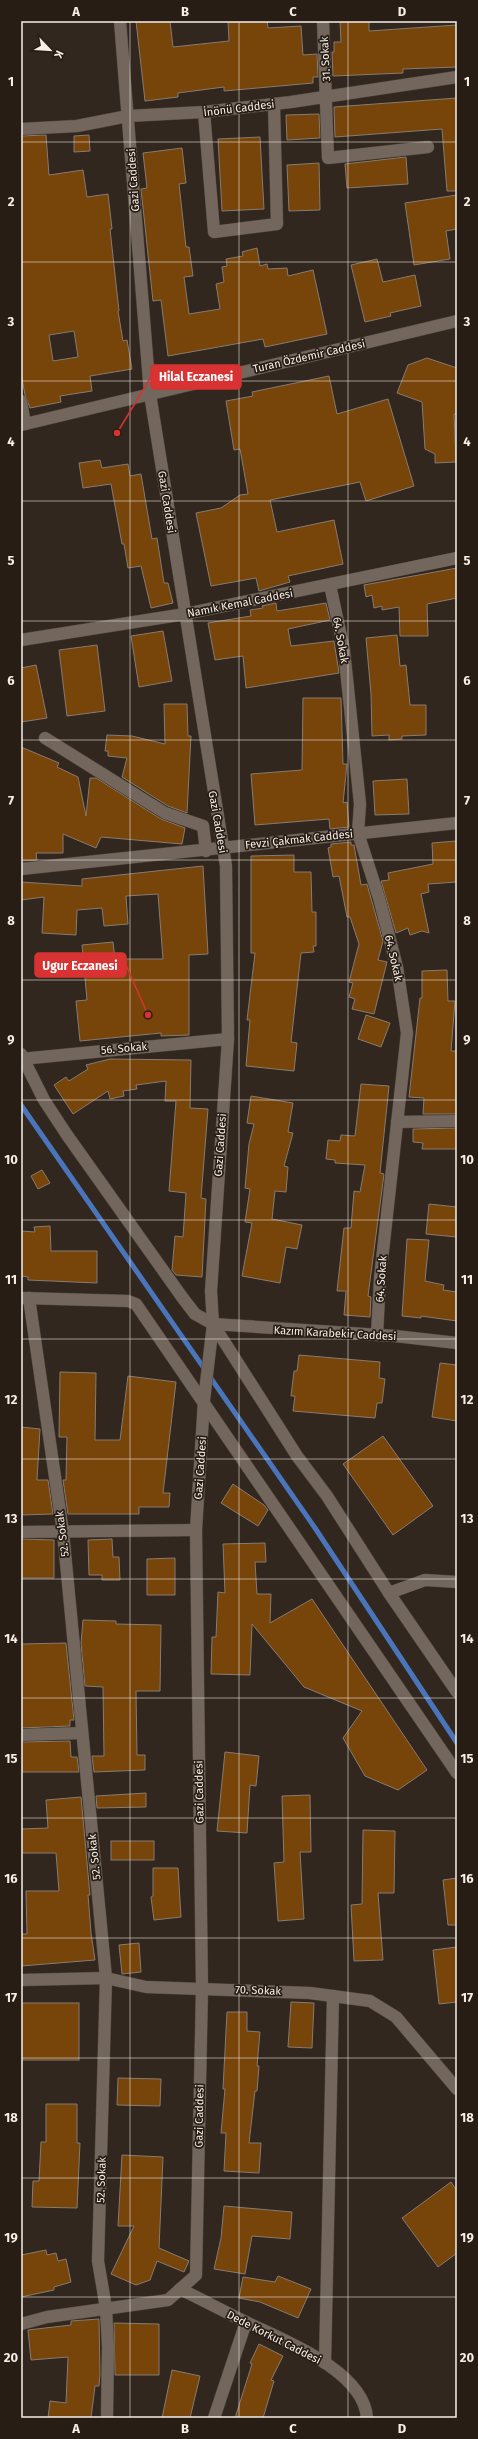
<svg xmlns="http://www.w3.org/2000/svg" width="478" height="2439" viewBox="0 0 478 2439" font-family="'Fira Sans',sans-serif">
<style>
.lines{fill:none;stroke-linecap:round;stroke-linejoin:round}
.stream{stroke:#4a75bb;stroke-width:5}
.building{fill:#77450a;stroke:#877b70;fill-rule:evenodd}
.street-casing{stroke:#4d453d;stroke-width:13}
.secondary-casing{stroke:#4d453d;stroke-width:13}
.street{stroke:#73675d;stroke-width:12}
.secondary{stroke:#73675d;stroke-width:12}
.grid{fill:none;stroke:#f6efe9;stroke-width:1;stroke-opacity:0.55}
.labels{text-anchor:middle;stroke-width:3.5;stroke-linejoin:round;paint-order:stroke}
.street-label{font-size:11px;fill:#f6efe9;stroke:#271d14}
.leader{fill:none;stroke:#d83232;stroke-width:1.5}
.callout-dot{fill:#d83232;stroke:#271d14;stroke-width:1.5}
.callout{fill:#d83232;stroke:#d83232;stroke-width:1.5}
.callout-label{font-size:12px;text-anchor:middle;font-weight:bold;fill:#fff}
.neatline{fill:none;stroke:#f6efe9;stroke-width:1.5}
.grid-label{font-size:13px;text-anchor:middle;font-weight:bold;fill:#f6efe9}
</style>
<rect width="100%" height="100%" fill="#31271e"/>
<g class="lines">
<!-- stream -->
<path class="stream" d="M21,1105L315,1528L457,1743"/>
</g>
<!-- building -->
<g class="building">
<path d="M136,21H170L173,47L229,41L228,21H267L268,28L301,26L303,55L317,54L318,77H313V83L224,91V87L178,93V97L145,101Z"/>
<path d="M340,21H369V31L457,25V67L403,69V73L333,76L332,52H334V42H341Z"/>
<path d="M457,98V191H447L442,129L335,137L334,107Z"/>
<path d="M319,114L320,138L287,140L286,115Z"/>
<path d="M46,135L49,175L83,170L87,197L108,194L112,229H110L119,311H118L123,341L127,340L132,369L90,376L92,391L60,396L61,402L30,408L25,395L21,373V136ZM74,331L78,357L53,361L49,335Z"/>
<path d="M89,135L90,151L74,152V136Z"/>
<path d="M260,137L264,209L222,211L218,139Z"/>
<path d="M182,148L186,183L179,184L186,247H189L193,276L184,277L189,314L220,309L216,284L224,282L222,267L227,266L226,259L243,256L242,252L257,248L260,266L267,264L268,269L287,268L288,276L313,270L327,334L265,347L263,339L168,356L161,300L153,301L141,189L147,188L143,153Z"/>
<path d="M406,157L408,184L347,188L345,164Z"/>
<path d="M319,163L320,210L289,211L287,165Z"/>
<path d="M457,195V229L446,231L450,259L414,265L405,203Z"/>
<path d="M377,259L383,282L415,275L421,306L390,313L391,316L365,322L351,265Z"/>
<path d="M427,358L457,368V415L454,414L456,462L435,463V454L425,449L422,402L397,393L408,365Z"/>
<path d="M329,376L337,414L388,399L414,486L366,501L360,482L270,500L277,532L334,520L343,564L288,576L290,582L259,591L256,578L211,586L196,513L221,508L240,495L248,494L240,449L234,450L226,401L253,396L252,392Z"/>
<path d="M100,460L102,468L128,464L130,476L141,474L152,539L157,538L164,583H168L173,603L151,608L141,566L128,568L124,544H122L111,484L83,488L79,463Z"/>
<path d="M457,568V598L427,604L428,636H400L399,607L382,610V606L374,608L372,595L366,597L364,585Z"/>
<path d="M276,603L277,611L326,603L330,620L288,629L291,646L334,641L339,673L246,688L243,656L215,660L208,623L251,616L250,610L263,608L262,606Z"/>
<path d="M163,631L172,681L139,687L131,636Z"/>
<path d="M397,635L400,666L406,665L410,705H426V735L402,736V739L389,740V735L372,736L371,694L366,638Z"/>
<path d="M97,645L105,711L67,716L59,650Z"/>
<path d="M36,665L47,718L21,722V668Z"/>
<path d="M303,698H341L343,764H347L343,803L347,802L349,827L330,829L329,819L255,825L251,774L302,770Z"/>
<path d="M164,704H187L188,736H191L187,813L168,806L122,777L127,758L108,756V751H105L107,735L132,736L165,744Z"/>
<path d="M21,747L59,763L57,767L78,777L86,816L90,778H96L161,819L185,828L182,844L101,837L96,848L63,834V853H36L37,860L21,861Z"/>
<path d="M407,779L409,814L375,815L373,781Z"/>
<path d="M456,841L457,882L428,884L429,892L421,894L429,933L422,931L410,935L408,928L396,933L381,881L389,880L388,873L433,864L432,843Z"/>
<path d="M351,842V845H354L361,885L367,884L383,941L378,960L387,962L374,1014L352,1009L355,999L349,997L353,983L349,982L359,944L350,917H347L339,876L333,877L328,848L331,847V844Z"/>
<path d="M294,855V872H311L312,912H316V946H313L314,952L301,953L291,1042L297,1043L294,1071L246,1066L250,1020H247L255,953H251V856Z"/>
<path d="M203,866L208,954L189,955V1035L161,1036V1033L80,1041L76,1001L87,1000L82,945L113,942L115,959H163L158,894L126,896L128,924L104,926L102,908L77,910L76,935L42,933L44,897L21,900V882L82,886V879Z"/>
<path d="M447,970L448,1001H455L451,1051H457V1114H423L424,1098L409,1097L420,998H422V971Z"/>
<path d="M366,1015L390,1023L381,1047L358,1039Z"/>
<path d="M110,1059L191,1060L190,1108L208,1109L201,1198L206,1199L202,1277L176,1275L172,1270L175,1236L183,1237L186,1193L169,1191L176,1101H165L166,1081L136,1085L137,1089L123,1091L124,1096L110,1099L108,1091L73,1114L54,1085L66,1077L69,1081L88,1069L86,1065Z"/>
<path d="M361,1084L389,1086L380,1173L384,1174L368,1296L371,1297L370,1317L344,1315L346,1291H337L344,1228H351L354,1191L360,1192L365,1165L335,1163V1160L326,1159L328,1140L340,1141L341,1135L355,1136Z"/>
<path d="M251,1096L293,1103L288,1132L293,1133L284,1166L288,1167L286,1192L275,1191L272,1219L302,1225L297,1249L286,1247L280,1283L242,1276L252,1223L245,1222L250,1189L245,1188L249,1144L254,1124L247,1123Z"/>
<path d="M457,1128V1149H422L423,1143L413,1142V1129Z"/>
<path d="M42,1170L50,1183L38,1189L31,1176Z"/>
<path d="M429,1204L457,1207V1237L426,1234Z"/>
<path d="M50,1226L51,1251H97V1283L28,1280V1277L21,1276V1231L35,1232L34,1227Z"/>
<path d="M407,1239L429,1240L425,1281L444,1285L443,1290L457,1292V1321L421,1316V1318L402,1316Z"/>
<path d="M299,1355L380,1362L379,1378L385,1379L382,1403H377L375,1418L293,1411L295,1396H291L294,1371H297Z"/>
<path d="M440,1363L457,1365V1421L432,1417Z"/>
<path d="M60,1372L96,1373L95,1440H120L128,1376L176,1382L163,1493H170L169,1507H139V1514H68L63,1480H66L67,1437H59Z"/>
<path d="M21,1427L40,1429L37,1480H48L53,1514L21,1515Z"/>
<path d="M383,1436L433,1506L393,1535L343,1464Z"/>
<path d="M233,1484L264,1505L268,1510L258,1526L221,1503Z"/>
<path d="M21,1539L54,1540V1578H21Z"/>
<path d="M112,1539L113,1557H119L120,1580H102V1575H89L88,1540Z"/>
<path d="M265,1543L266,1562H255L257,1594H271L270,1623L312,1599L427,1770L398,1790L365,1776L343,1738L362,1711L304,1687L252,1624L250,1675L211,1674L212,1637H216L218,1592L225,1593L223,1544Z"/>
<path d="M175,1558V1595H147V1559Z"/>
<path d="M83,1620L116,1621V1624L161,1625L160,1691H136L137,1755H145V1770L94,1772L92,1756H104L103,1687L85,1686L81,1643Z"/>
<path d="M66,1643L74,1720H70V1726L21,1728V1644Z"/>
<path d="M70,1741L71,1757H77L79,1772H21V1742Z"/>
<path d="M225,1752L259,1756L256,1786L250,1785L247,1833L217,1831Z"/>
<path d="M146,1793V1807L97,1808L96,1796Z"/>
<path d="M310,1795L311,1852H300L304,1919L278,1921L274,1863L284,1862L282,1796Z"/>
<path d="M81,1797L90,1895H88L91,1933L95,1960L21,1966V1934H27L26,1891H59L56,1853H21V1829L48,1828L46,1800Z"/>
<path d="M363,1830L395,1831L394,1893H378L383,1960L354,1961L351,1905L362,1904Z"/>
<rect x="111" y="1841" width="43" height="19"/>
<path d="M153,1868H178L181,1917L154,1920L151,1897L153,1896Z"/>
<path d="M457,1878V1925H448L443,1880Z"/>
<path d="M139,1943L141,1972L122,1974L119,1945Z"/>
<path d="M457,1947V2002L439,2004L433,1950Z"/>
<path d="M291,2002L314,2003L312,2048L288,2047Z"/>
<rect x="21" y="2003" width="58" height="57"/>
<path d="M227,2012H247V2031L260,2032L257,2066H259L257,2091H255L249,2143H261L259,2173L224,2171L226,2133H221L225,2089H223Z"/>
<path d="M118,2078L161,2079L160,2106L117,2105Z"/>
<path d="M46,2104H77V2143H80L77,2208L32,2207L33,2181H39L41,2142H46Z"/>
<path d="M122,2155L163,2157L159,2248L189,2261L184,2272L157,2261L150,2280L136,2285L111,2274L134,2226H118Z"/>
<path d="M451,2182L457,2191V2253L438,2267L402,2218Z"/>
<path d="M224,2206L292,2212L290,2239L252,2236L245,2274L214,2269L221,2238Z"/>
<path d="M46,2250L47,2255L56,2253L58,2261L66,2259L71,2282L54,2287V2290L21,2297V2255Z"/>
<path d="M278,2276L311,2289L298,2318L260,2302L239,2298L243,2277L275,2282Z"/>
<path d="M99,2319L100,2374L99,2386H95L91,2418H48L50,2401L66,2403L68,2357L31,2360L28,2330L71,2325V2321Z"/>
<path d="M114,2323L159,2324V2375H115Z"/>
<path d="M259,2344L283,2356L271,2380L274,2381L263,2418H235L252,2364L250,2363Z"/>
<path d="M172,2370L200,2376L190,2418H162Z"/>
</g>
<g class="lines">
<!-- street casing -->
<g class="street-casing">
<g id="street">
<path d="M323,21L328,158L428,147"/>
<path d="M204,112L214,232L277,224L274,104"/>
<path d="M21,129L77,126L128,116L204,112L291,102L457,77"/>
<path d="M21,401L25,424"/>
<path d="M330,585L344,650L360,804L358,833L379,898L397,967L407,1033L380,1278L377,1335"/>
<path d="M45,738L165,813L203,826L206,851"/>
<path d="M21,1054L44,1100L67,1135L182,1297L195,1314L213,1324L297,1456L327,1496L389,1593L457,1692"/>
<path d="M21,1059L228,1039"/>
<path d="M397,1122L457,1121"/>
<path d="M22,1298L128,1301L136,1304L457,1773"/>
<path d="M29,1298L63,1532L106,1978L98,2261L106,2308L108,2347L107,2418"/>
<path d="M213,1324L395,1336L457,1343"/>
<path d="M21,1532L196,1530"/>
<path d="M389,1593L425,1580L457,1582"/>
<path d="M21,1735L82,1733"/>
<path d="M21,1980L106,1978L146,1987L310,1993L370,2001L396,2017L457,2089"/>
<path d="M180,2289C203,2300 225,2312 248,2323C285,2341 364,2371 367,2418"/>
<path d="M325,2363L333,1996"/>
<path d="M214,2418L246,2322"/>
</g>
</g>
<!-- secondary casing -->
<g class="secondary-casing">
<g id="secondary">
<path d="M21,425L457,321"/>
<path d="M21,640L185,614L457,558"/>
<path d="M21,869L457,823"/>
<path d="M21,2324L47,2317L168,2300L196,2275L202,1988L196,1530L204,1400L213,1324L211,1291L228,1039L226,866L150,394L120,21"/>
</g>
</g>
<!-- street -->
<use href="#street" class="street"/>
<!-- secondary -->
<use href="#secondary" class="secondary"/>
</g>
<!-- grid -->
<path class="grid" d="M130,21V2418M239,21V2418M348,21V2418M21,142H457M21,262H457M21,381H457M21,501H457M21,621H457M21,740H457M21,860H457M21,980H457M21,1100H457M21,1220H457M21,1339H457M21,1459H457M21,1579H457M21,1698H457M21,1818H457M21,1938H457M21,2058H457M21,2178H457M21,2297H457"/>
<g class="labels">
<!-- street labels -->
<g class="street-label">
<text transform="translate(325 59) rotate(-93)" y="4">31. Sokak</text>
<text transform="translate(239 108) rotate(-7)" y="4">İnönü Caddesi</text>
<text transform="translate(133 180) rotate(-94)" y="4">Gazi Caddesi</text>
<text transform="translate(309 356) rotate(-13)" y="4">Turan Özdemir Caddesi</text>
<text transform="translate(167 502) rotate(81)" y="4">Gazi Caddesi</text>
<text transform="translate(240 603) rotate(-11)" y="4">Namık Kemal Caddesi</text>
<text transform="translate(341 640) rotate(80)" y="4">64. Sokak</text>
<text transform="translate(218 822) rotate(80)" y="4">Gazi Caddesi</text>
<text transform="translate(299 839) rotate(-6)" y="4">Fevzi Çakmak Caddesi</text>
<text transform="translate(394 958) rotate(77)" y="4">64. Sokak</text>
<text transform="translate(124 1048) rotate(-5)" y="4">56. Sokak</text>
<text transform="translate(220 1145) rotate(-86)" y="4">Gazi Caddesi</text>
<text transform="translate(381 1279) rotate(-86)" y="4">64. Sokak</text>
<text transform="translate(335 1333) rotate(3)" y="4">Kazım Karabekir Caddesi</text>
<text transform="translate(200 1468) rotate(-86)" y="4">Gazi Caddesi</text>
<text transform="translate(62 1534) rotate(-97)" y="4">52. Sokak</text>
<text transform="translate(199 1792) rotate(-91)" y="4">Gazi Caddesi</text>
<text transform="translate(94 1857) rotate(-96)" y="4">52. Sokak</text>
<text transform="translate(258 1990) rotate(2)" y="4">70. Sokak</text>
<text transform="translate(199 2116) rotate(-89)" y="4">Gazi Caddesi</text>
<text transform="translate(101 2180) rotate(-88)" y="4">52. Sokak</text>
<text transform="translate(274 2337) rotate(27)" y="4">Dede Korkut Caddesi</text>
</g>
</g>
<!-- callouts -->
<path class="leader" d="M117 433L151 377M148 1015L126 965"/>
<g class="callout-dot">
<circle cx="117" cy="433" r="4"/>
<circle cx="148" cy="1015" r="4"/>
</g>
<g class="callout">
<rect x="151" y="365" width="90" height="24" rx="4"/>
<rect x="35" y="953" width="91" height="24" rx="4"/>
</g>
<g class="callout-label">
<text x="196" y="381">Hilal Eczanesi</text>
<text x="80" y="970">Ugur Eczanesi</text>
</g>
<!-- border -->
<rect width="478" height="2439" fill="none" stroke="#271d14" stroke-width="44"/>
<!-- north arrow -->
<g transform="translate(50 50) rotate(115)" stroke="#271d14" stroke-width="3" paint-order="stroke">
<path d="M0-3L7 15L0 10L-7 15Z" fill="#f6efe9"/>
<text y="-6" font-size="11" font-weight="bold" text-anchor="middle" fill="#f6efe9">K</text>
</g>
<rect x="22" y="22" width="434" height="2395" class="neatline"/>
<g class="grid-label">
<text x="76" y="16">A</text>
<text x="185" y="16">B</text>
<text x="293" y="16">C</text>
<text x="402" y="16">D</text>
<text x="11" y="86">1</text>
<text x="467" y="86">1</text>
<text x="11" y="206">2</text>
<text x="467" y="206">2</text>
<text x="11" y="326">3</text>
<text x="467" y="326">3</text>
<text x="11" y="446">4</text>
<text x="467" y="446">4</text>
<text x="11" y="565">5</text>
<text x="467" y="565">5</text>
<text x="11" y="685">6</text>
<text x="467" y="685">6</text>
<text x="11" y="805">7</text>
<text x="467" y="805">7</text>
<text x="11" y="925">8</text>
<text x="467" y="925">8</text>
<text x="11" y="1044">9</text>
<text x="467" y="1044">9</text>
<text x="11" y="1164">10</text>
<text x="467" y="1164">10</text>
<text x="11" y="1284">11</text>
<text x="467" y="1284">11</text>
<text x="11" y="1404">12</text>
<text x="467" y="1404">12</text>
<text x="11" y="1523">13</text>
<text x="467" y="1523">13</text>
<text x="11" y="1643">14</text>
<text x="467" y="1643">14</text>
<text x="11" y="1763">15</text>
<text x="467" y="1763">15</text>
<text x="11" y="1883">16</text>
<text x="467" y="1883">16</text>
<text x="11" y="2002">17</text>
<text x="467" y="2002">17</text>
<text x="11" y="2122">18</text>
<text x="467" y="2122">18</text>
<text x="11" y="2242">19</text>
<text x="467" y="2242">19</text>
<text x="11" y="2362">20</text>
<text x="467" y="2362">20</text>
<text x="76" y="2433">A</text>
<text x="185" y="2433">B</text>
<text x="293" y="2433">C</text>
<text x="402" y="2433">D</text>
</g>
</svg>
